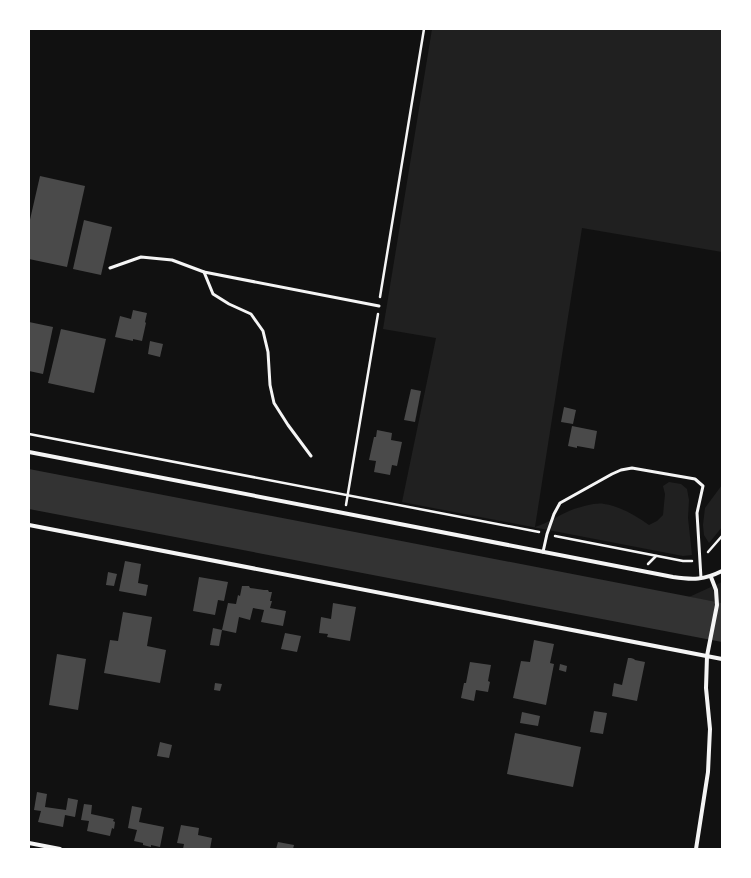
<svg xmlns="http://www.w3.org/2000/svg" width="751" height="878" viewBox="0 0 751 878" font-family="'Titillium Web',sans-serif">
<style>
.green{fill:#202020}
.water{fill:#333}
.building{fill:#4a4a4a}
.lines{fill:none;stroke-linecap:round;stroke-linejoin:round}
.path{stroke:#f5f5f5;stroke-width:2.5}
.service{stroke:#f5f5f5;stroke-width:3}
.minor{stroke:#f5f5f5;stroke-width:4}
</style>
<rect width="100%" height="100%" fill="#111"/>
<!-- green -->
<g class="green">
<path d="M432,29H722V252L582,228L535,527C548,523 561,514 574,509C581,507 597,502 604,504C620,506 636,516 649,525L657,521L663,515L665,494L663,486L669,482L681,484L687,489L689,500L688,518L692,555L683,556L402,502L436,338L383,329Z"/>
<path d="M722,485V527L709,543L704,535L703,525L705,508Z"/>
<path d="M722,582V603L689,597Z"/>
</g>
<!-- water -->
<path class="water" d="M29,469L722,603V642L29,509Z"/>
<!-- building -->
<g class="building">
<path d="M40,176L85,186L67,267L29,259V224Z"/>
<path d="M84,220L112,227L101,275L73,269Z"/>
<path d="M133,310L147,313L145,322L146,323L142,341L133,339V341L115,337L120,316L131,319Z"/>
<path d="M29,322L53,327L43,374L29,371Z"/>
<path d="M61,329L106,339L94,393L48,383Z"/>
<path d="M150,341L163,344L160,357L148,354Z"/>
<path d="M411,389L421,391L415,422L404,420Z"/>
<path d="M564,407L576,410L573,424L561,422Z"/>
<path d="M572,426L597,431L594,449L577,446V448L568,446Z"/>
<path d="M377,430L392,433L391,440L402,442L397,466L392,465L390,475L374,472L376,461L369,460L374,437H376Z"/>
<path d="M125,561L141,564L138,583L148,585L146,596L119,591Z"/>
<path d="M108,572L117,574L114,586L106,585Z"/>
<path d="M199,577L228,582L224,601L218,600L215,615L193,611Z"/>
<path d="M242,586H249L250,588L264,590H268L269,592H272L270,601H272L270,608L286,611L283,626L261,622L264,610L253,608L250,620L239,617L236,633L222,630L228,603L236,604L238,595L240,596Z"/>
<path d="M333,603L356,607L350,641L327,637L328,634L319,633L321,617L331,619Z"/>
<path d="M123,612L152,617L147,646L166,650L160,683L104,673L110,640L118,641Z"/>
<path d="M213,628L222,630L219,646L210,645Z"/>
<path d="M285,633L301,636L297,652L281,649Z"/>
<path d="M534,640L554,644L550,663L554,664L546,705L513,698L521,661L530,662Z"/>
<path d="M57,654L86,659L78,710L49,705Z"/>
<path d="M628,658H631L634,659L635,660L645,662L637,701L612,696L614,683L622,685Z"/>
<path d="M470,662L491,665L488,681L490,682L488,692L476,690L474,701L461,698L464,683H466Z"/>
<path d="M560,664L567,666L566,672L559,670Z"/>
<path d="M215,683L222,684L220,691L214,690Z"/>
<path d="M594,711L607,713L603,734L590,732Z"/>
<path d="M522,712L540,716L538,726L520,723Z"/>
<path d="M515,733L581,747L573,787L507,774Z"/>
<path d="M160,742L172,745L169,758L157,756Z"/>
<path d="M37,792L47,794L45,807L66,810L68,798L78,800L75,817L65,815L63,827L38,822L41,811L34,810Z"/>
<path d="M84,804L92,805L91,814L114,819L113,821L115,822L114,829L112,828L110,836L87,831L89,821L81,820Z"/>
<path d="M132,806L142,808L139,822L164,827L160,847L151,845V847L143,845V843L134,841L137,830L128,828Z"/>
<path d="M181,825L199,828L198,835L212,838L210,849H183L184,844L177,843Z"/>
<path d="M278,842L294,845L293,849H276Z"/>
</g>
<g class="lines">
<!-- path -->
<g class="path">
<path d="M380,297L424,29"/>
<path d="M29,434L539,532"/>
<path d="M346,505L378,314"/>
<path d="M555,536L683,561H692"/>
<path d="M708,552L722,536"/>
<path d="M648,564L656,556"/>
</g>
<!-- service -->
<g class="service">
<path d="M110,268L141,257L172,260L204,272L379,306"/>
<path d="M204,272L213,294L229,304L251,314L263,331L268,352L270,385L274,403L288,425L311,456"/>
<path d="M543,552L547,534L554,514L560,503L612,474L621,470L632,468L695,479L703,486L697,513L701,578"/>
</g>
<!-- minor -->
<g class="minor">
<path d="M29,452L673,577C693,580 704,580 722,571"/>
<path d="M29,525L722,659"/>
<path d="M29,843L60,849"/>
<path d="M696,849L708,772L710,729L706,688L707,656L717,605L716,590L711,577"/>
</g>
</g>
<!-- border -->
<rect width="751" height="878" fill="none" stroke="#ffffff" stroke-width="60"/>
</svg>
